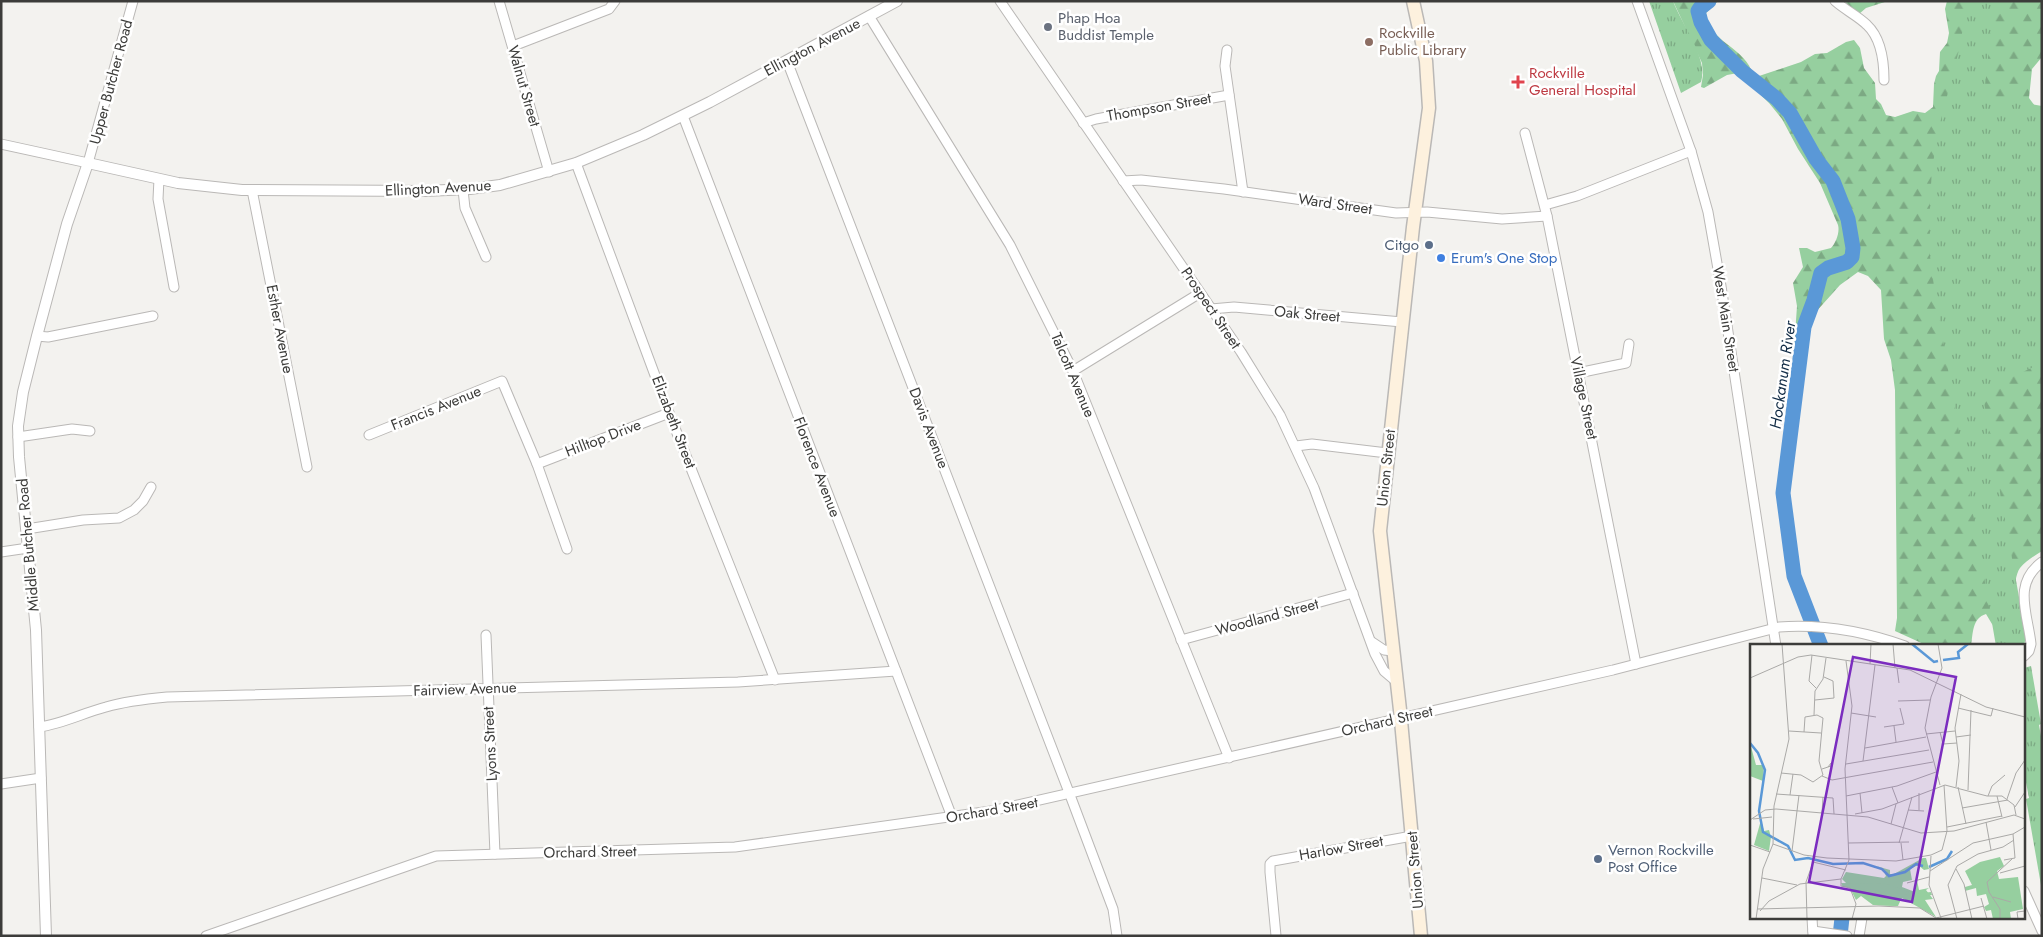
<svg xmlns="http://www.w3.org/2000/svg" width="2043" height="937" viewBox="0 0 2043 937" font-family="Jost,sans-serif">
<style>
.forest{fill:url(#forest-firs)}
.park{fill:url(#park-tufts)}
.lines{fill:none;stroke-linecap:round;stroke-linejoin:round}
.river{stroke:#5a98d7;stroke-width:15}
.minor-casing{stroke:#bab8b6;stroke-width:11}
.tertiary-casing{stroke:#bab8b6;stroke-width:12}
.secondary-casing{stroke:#bab8b6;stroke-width:15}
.minor{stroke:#fff;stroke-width:9}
.tertiary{stroke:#fff;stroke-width:10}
.secondary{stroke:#fdf1de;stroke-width:12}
.worship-dot{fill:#6b7280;stroke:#fff;stroke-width:2}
.education-dot{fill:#8d6e63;stroke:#fff;stroke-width:2}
.health-dot{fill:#e0444e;stroke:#fff;stroke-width:2}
.service-dot{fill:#5c6f8a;stroke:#fff;stroke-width:2}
.shop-dot{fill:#3f7fe0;stroke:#fff;stroke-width:2}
.labels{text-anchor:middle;stroke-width:5;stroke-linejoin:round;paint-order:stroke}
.worship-label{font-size:15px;fill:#5b616d;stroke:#fff;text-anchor:start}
.education-label{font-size:15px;fill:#785e54;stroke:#fff;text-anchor:start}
.street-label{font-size:15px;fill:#3c3c3a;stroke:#fff}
.health-label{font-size:15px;fill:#be3a42;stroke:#fff;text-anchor:start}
.service-label{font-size:15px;fill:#4e5e75;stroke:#fff;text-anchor:end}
.shop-label{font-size:15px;fill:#366cbe;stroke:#fff;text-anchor:start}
.water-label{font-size:16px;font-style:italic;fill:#112b45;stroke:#fff}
.inset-river{fill:none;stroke:#5a98d7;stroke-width:2.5}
.inset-road{fill:none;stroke:#aaa9a7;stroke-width:1}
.view{fill:#7b2cbf;fill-opacity:0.15;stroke:#7b2cbf;stroke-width:2.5}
.inset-edge{fill:none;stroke:#3c3c3a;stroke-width:2.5}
</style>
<defs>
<pattern id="forest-firs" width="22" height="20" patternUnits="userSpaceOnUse" patternTransform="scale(1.25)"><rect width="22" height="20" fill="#96cf9f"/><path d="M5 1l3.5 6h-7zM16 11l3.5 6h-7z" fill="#7ca983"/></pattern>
<pattern id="park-tufts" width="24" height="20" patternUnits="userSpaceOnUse" patternTransform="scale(1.25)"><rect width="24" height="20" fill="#96cf9f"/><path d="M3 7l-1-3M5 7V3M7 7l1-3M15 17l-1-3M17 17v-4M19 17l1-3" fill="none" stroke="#7ca983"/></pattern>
</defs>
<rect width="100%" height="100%" fill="#f3f2ef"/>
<!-- forest -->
<g class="forest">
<path d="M1673,1H1718L1706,13C1709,43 1746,47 1753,75L1756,77L1801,62L1815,54L1827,53L1846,42L1854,40L1860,48L1864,68L1875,83L1876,99L1881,104L1886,115L1895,117L1913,111L1925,113L1933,107L1934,84L1936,76L1939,71L1940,52L1947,43L1949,33L1945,9L1947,1H2042V57L2032,69L2029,98L2035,106L2042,108V551C2034,556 2026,561 2020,568C2010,582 2016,628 2017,646L1992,624L1986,614C1972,618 1973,634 1971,646H1928L1895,631L1897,618L1895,390L1891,360L1884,339L1881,290L1868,276L1858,272L1840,285L1814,314L1804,317C1793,333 1801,360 1795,378L1792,379L1797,306L1793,283L1803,267L1799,248H1807L1815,252L1831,248C1836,243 1840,232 1838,225L1820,183L1798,149L1782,119L1769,103L1738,73L1727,75L1704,88L1701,87L1703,75L1702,63Z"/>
<path d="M1845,1H1888L1866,8L1859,14L1852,10Z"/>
</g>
<!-- park -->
<g class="park">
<path d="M1649,1H1673C1681,23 1709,59 1701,82L1681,93Z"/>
<path d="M1968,1H1994L1984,96L2042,106V363L1982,391L2026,636L2024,646H1996L1935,294L1930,256L1929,218L1932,169L1939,127L1959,50Z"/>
<path d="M2031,666L2041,724L2039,725L2042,742V891L2026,799L2029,798L2024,772V668Z"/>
</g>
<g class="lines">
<!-- river -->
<g class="river">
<path d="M1709,1L1700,8L1698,11L1701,22L1711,40L1742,71L1777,99L1790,113L1816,159L1833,181L1848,219L1853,248L1852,257L1847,262L1828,268L1821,273L1814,300L1804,327L1783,493L1794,576L1821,646"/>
<path d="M1840,936L1842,918"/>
</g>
<!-- minor casing -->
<g class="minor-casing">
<g id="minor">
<path d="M499,1L549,172"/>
<path d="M1000,1L1241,352L1280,415L1314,488L1375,654L1384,671L1397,682"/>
<path d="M1637,1L1691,151L1708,212L1721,286L1776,646"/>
<path d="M1835,1C1845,10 1858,16 1867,25C1881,38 1884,62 1884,80"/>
<path d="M869,16L1010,245L1073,371L1229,758"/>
<path d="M513,46L609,9L615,1"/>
<path d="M1227,50L1225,66L1243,192"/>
<path d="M787,61L1070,795L1113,909L1117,936"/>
<path d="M683,116L952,817"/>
<path d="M1083,123L1096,119L1229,95"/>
<path d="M1525,133L1547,216L1636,664"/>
<path d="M1,144L88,163L133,1"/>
<path d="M576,163L669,413L775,680"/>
<path d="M159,179L158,199L174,287"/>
<path d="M1123,181L1141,180L1224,189L1396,213L1427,212L1502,219L1547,216"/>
<path d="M252,190L307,467"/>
<path d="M463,190L465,208L486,257"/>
<path d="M1545,205L1577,196L1691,151"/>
<path d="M1211,309L1234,307L1402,322"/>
<path d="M37,336L48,337L153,316"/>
<path d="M1073,371L1200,293"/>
<path d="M1578,373L1626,363L1629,344"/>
<path d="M369,435L502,381L537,464L567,549"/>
<path d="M18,437L72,429L90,431"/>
<path d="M1296,446L1312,444L1387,453"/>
<path d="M537,464L669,413"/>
<path d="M27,529L83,520L119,518L134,510L143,501L151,487"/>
<path d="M1,552L28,548"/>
<path d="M486,635L495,854"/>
<path d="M1181,640L1353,593"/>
<path d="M1372,642L1384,650L1393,651"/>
<path d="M2024,656L2029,651L2031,644C2028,614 2012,584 2042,562"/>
<path d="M39,727C62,724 83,713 106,707C126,701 146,699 167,697L738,682L896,671"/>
<path d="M1,784L41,778"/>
<path d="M2024,891L2042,931"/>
<path d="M1812,918L1813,935"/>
<path d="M1813,931L1847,936"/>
<path d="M206,936L436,856L735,847L991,811L1613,670L1779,627C1821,624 1866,632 1905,646"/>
<path d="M1276,936L1270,872V864L1273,861L1412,836"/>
<path d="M1859,936L1862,918"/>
</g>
</g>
<!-- tertiary casing -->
<g class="tertiary-casing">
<path id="tertiary" d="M46,936L36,630L19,457L18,426L23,392L37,336L67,224L88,163L178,183L242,190L425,191L470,189L500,185L576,163L643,135L710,102L897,1"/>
</g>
<!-- secondary casing -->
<g class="secondary-casing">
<path id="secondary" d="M1413,1L1426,61L1429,108L1413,227L1380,531L1400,710L1421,936"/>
</g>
<!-- minor -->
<use href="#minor" class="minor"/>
<!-- tertiary -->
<use href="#tertiary" class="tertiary"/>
<!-- secondary -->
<use href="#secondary" class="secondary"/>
</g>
<!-- markers -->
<circle class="worship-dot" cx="1048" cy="27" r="5"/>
<circle class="education-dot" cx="1369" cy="42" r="5"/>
<path class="health-dot" d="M1515.5 74.5h5v5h5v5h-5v5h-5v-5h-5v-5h5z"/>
<g class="service-dot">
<circle cx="1429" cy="245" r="5"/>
<circle cx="1598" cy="859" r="5"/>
</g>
<circle class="shop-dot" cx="1441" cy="258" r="5"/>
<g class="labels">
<!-- worship labels -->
<g class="worship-label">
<text x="1058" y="23">Phap Hoa<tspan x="1058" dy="17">Buddist Temple</tspan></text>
</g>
<!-- education labels -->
<g class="education-label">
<text x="1379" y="38">Rockville<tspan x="1379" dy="17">Public Library</tspan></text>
</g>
<!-- street labels -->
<g class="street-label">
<text transform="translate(812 47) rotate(-28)" y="5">Ellington Avenue</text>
<text transform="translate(111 82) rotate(-75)" y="5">Upper Butcher Road</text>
<text transform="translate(524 86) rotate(74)" y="5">Walnut Street</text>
<text transform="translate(1159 107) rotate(-10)" y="5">Thompson Street</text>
<text transform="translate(438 188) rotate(-3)" y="5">Ellington Avenue</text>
<text transform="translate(1335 204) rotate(8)" y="5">Ward Street</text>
<text transform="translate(1211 308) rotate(56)" y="5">Prospect Street</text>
<text transform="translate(1307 314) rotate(5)" y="5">Oak Street</text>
<text transform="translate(1726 319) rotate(81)" y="5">West Main Street</text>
<text transform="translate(280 329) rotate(79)" y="5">Esther Avenue</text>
<text transform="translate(1073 375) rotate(67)" y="5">Talcott Avenue</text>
<text transform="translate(1584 398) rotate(78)" y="5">Village Street</text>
<text transform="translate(436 408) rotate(-22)" y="5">Francis Avenue</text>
<text transform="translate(674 422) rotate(69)" y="5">Elizabeth Street</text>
<text transform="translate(929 428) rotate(69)" y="5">Davis Avenue</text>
<text transform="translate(603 438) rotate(-21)" y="5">Hilltop Drive</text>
<text transform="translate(817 467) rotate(69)" y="5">Florence Avenue</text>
<text transform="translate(1386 468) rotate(-84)" y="5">Union Street</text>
<text transform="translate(28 545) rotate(-95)" y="5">Middle Butcher Road</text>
<text transform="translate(1267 617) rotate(-15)" y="5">Woodland Street</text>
<text transform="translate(465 689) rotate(-2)" y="5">Fairview Avenue</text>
<text transform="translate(1387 721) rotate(-13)" y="5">Orchard Street</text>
<text transform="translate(490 744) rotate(-93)" y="5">Lyons Street</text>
<text transform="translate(992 810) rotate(-10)" y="5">Orchard Street</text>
<text transform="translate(1341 848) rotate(-10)" y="5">Harlow Street</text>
<text transform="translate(590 852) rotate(-1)" y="5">Orchard Street</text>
<text transform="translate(1415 870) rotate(-95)" y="5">Union Street</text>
</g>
<!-- health labels -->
<g class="health-label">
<text x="1529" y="78">Rockville<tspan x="1529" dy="17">General Hospital</tspan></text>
</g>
<!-- service labels -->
<g class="service-label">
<text x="1419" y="250">Citgo</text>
<text x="1608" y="855" text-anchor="start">Vernon Rockville<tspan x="1608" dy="17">Post Office</tspan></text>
</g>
<!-- shop labels -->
<g class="shop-label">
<text x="1451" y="263">Erum's One Stop</text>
</g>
<!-- water labels -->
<g class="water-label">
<text transform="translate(1782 375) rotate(-82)" y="6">Hockanum River</text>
</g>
</g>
<!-- overview -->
<g transform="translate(1750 644)">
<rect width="275" height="275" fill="#f3f2ef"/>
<path d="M173,214H176L179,225L174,226L168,221L160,225L162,236L153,238L152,243L165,248V237L167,236L169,246L179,244L176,246L183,255L175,256L186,273L152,254L147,262L123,261L111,252L106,256L100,244L92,242L96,239L92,235L96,228L134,234L136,232L133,225L126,222L140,226V230H144Z" fill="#96cf9f"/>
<path d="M0,99L6,121H14L13,137L0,132ZM11,176L14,187L19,186L21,193L19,207L4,201ZM250,213L254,222L247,227L249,235L268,233L273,265L260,268L261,275H243L241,266L236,267L234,263L239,260L236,250L227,252L226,244L215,247V243L222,241L215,227L230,218ZM91,239L137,240L164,250L181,248L182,251L164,253L153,250L148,262L126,261L120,243H93Z" fill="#96cf9f"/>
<path class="inset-river" d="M162,0L184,18L188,17M193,16L209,14L208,8L218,0M0,99L8,109L15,126L9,167L13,188L38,202L45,216L58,214L83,220L113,219L132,225L139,232L155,228L166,220L173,222M179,223L197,215L202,207"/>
<path class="inset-road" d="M143,0L145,24M188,0L192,24L181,53L175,84L190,141M62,11L59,37L66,44M120,20L121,0M147,24L149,39M0,34L48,13L61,11L160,26L236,63L275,73M65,56L84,54L83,37L74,33M148,57L180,56M208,64L241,72L243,64M101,69L126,73M64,71L65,47L73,35L76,14M144,82L146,98M134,83L154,80L150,64M39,87L71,89M190,88L193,100L207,99M176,90L205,87M206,93L221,91M115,104L176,93M113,117L125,21M96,120L179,106M72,125L81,122V119L78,123M31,129L51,131L63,138L73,131L69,117L73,74L67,71L55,73L54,88M72,132L82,136L183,118M142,143L148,159M206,143L209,117L205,84L211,50M208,143L216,180M218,146L221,66M110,149L112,169M169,149V166M26,150L83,154L84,170M40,151L43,130M96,152L147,142L186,128M238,152L242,142L255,131M247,152L252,173M257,155L266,129L275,116M265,163L275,148M212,164L258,156M158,166L174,167M72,169L73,153M105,170L132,165L195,141L237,152H252L264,161L266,171M3,175L22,173M0,176L15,166L26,165L118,173L171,189L204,187L264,171L275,175M236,178L241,206M141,180L146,160M197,183L252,172M98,199L159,198M149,199L162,153M151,199L153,216M23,200L54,211L77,214L146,217L181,211L192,206L197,187L194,141M0,201L20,208M42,207L49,151M181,212L179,241L191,274M254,216L265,214L263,190M63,218L96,226M206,225L214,240L222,275M180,227L223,199L263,190L275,183M250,229L275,222M12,234L47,241M91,235L99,216L95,125L102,62L96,17M91,235V242L100,244L106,260L102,275M157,239L179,233M243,253L261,258M231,254L237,275M7,265L129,262L170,264L186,274L234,262M10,267L19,257L50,240L91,235M6,275L13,225L23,200L24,162L39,95L32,0M57,275L56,238L65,213M207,275L198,241L207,222L228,210L253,203L264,196M250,275V265L239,248L237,238L262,215M268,275L267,268L275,267"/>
<path class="view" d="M103,13L206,33L162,258L59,238Z"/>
<rect width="275" height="275" class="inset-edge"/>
</g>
<!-- border -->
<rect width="2043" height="937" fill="none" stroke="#3c3c3a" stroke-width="5"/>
</svg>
